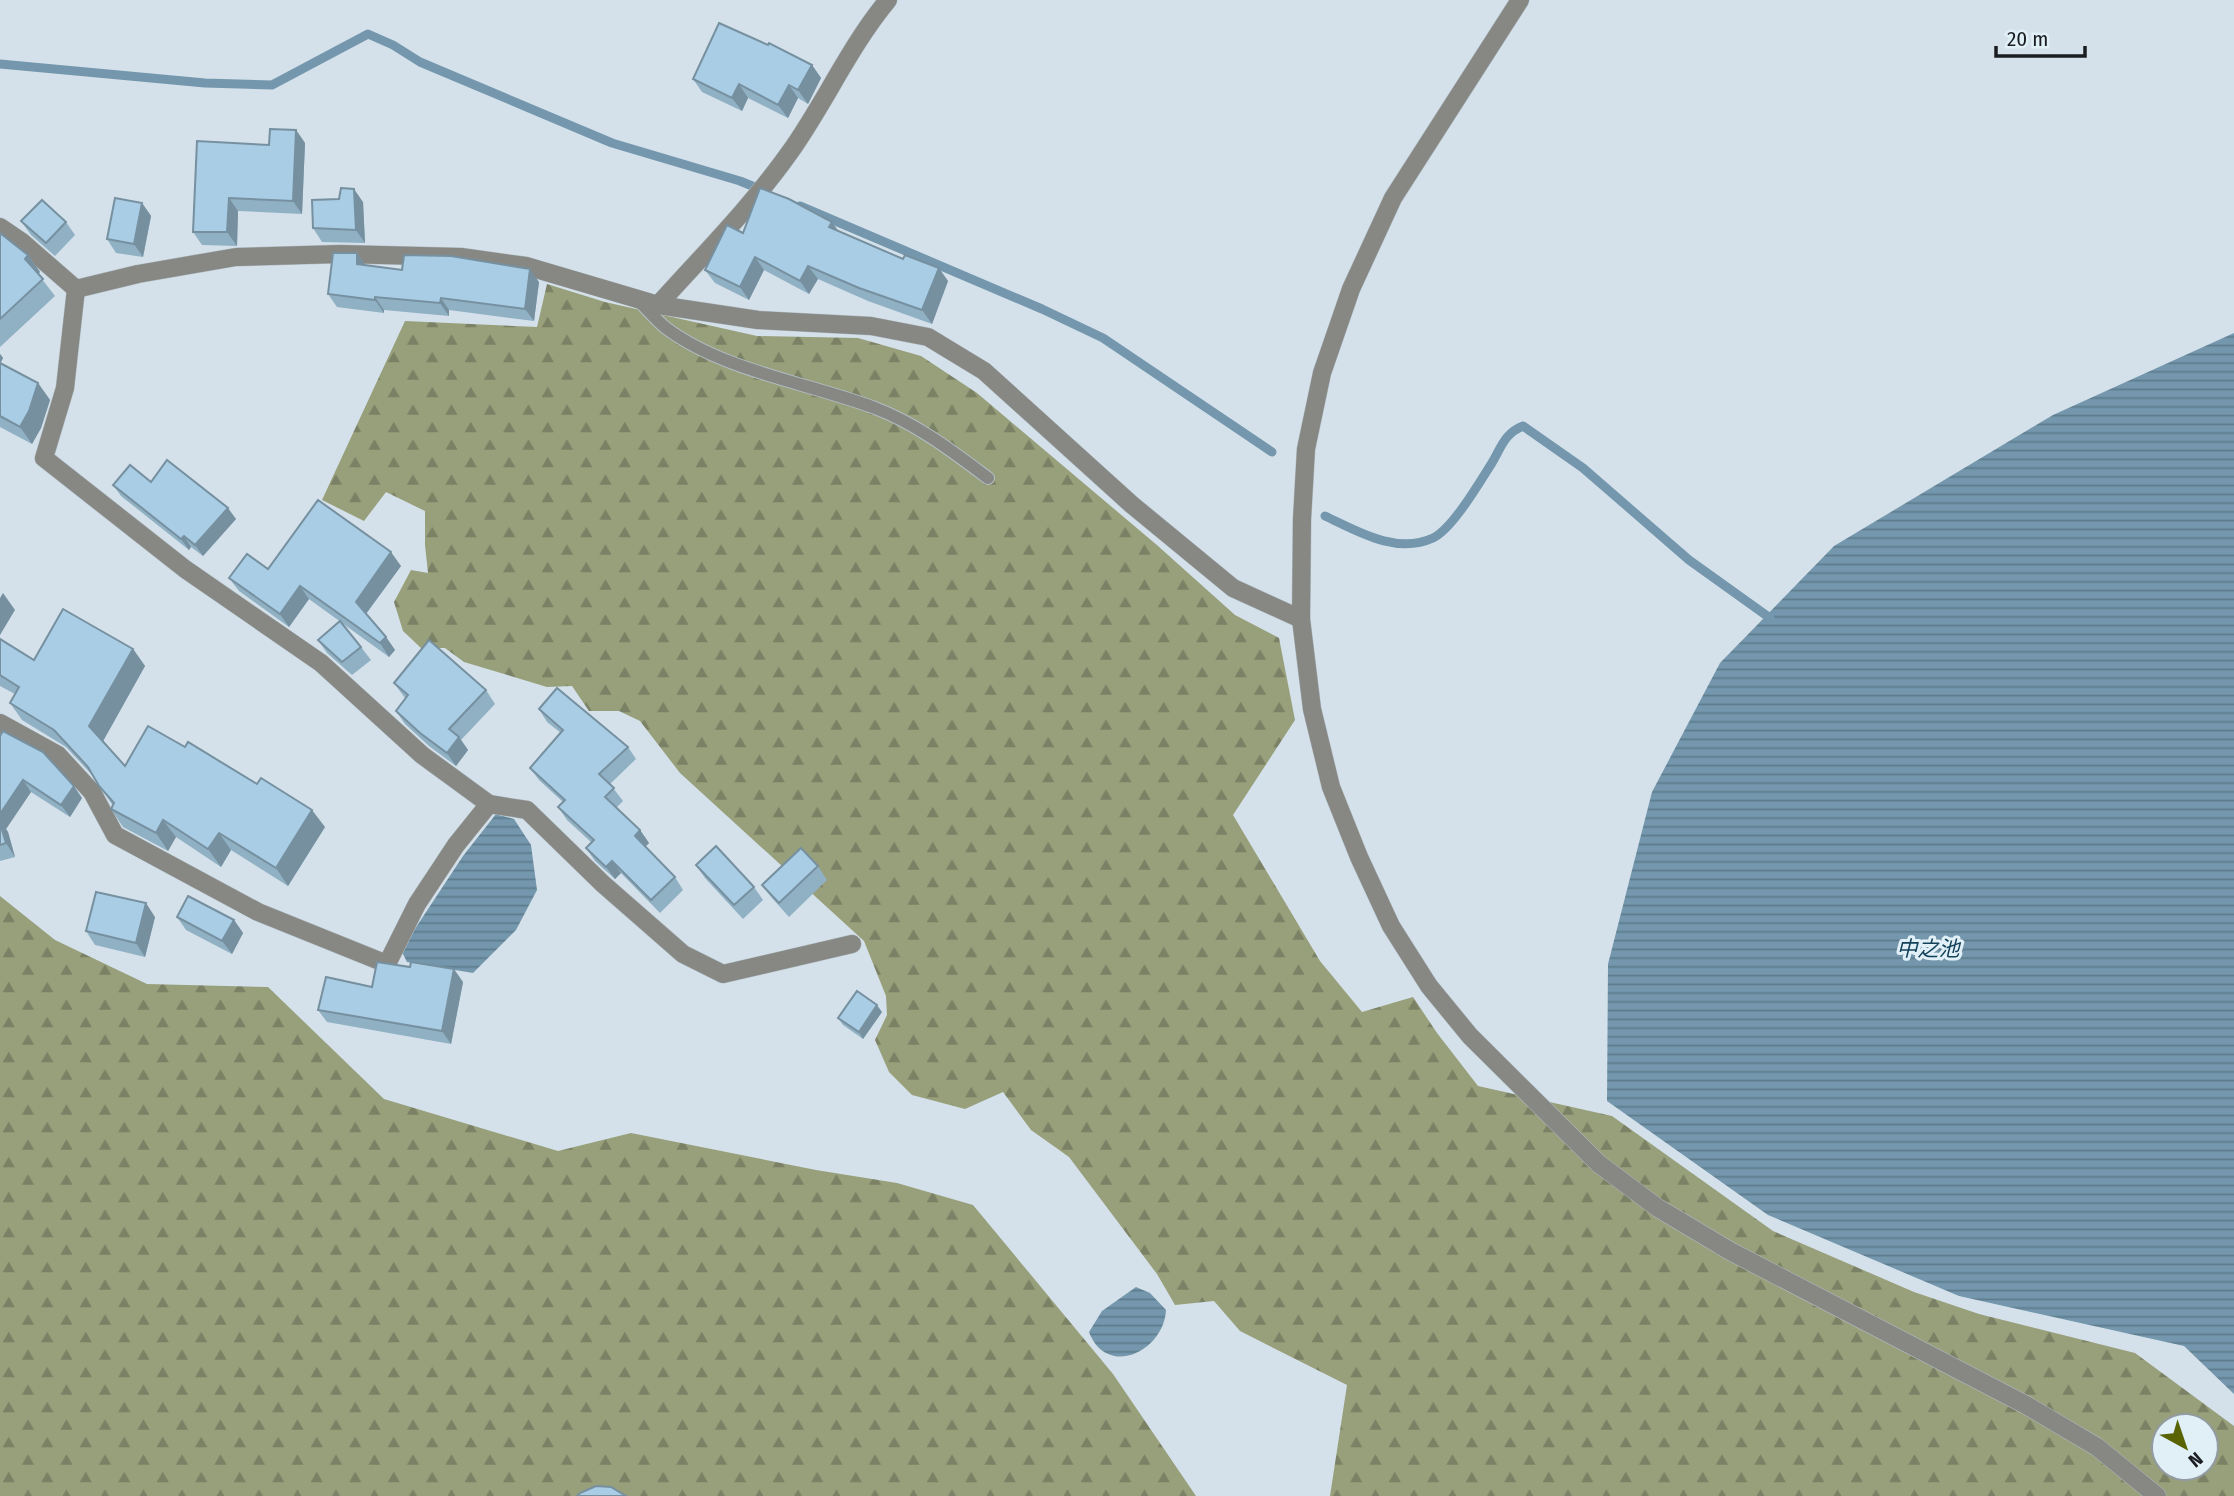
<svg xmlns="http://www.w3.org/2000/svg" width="2234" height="1496" viewBox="0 0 2234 1496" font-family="'Fira Sans Condensed','Noto Sans JP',sans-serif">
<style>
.forest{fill:url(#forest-firs);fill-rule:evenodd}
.water{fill:url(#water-rules)}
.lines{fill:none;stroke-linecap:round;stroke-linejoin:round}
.stream{stroke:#7497ad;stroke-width:9}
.service-casing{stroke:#b2bec6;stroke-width:14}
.minor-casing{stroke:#b2bec6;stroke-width:19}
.tertiary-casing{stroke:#b2bec6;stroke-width:19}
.service{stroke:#878883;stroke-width:12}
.minor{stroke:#878883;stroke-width:18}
.tertiary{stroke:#878883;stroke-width:18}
.wall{fill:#90b0c4}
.shaded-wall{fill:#7690a0}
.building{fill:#a8cde4;stroke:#7690a0;stroke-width:2}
.labels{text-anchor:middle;stroke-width:6;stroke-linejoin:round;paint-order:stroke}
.water-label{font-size:21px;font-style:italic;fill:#13415a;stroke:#e1eff7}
</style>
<defs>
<pattern id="forest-firs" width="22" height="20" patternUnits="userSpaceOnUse" patternTransform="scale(1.75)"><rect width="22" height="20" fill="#989f7b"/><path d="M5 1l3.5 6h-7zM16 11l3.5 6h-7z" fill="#7b8164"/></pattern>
<pattern id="water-rules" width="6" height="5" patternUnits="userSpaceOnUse" patternTransform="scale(1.75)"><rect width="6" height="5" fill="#7497ad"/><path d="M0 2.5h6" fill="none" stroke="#5e7b8c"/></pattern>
</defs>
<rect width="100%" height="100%" fill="#d4e1ea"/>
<!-- forest -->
<g class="forest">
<path d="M547,284L605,302L757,336L858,338L921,356L977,393L1158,546L1235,615L1279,638L1295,720L1233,815L1320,961L1362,1012L1413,997L1437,1033L1478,1086L1612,1116L1773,1231L1914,1292L1979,1314L2135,1353L2234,1426V1496H1330L1347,1385L1240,1331L1214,1301L1175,1305L1157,1274L1069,1157L1031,1130L1003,1092L965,1109L912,1095L889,1072L875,1040L887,1015L886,996L864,941L680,773L640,721L619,711H589L572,686L547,687L464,662L445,648H421L403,631L394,602L411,570L428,573L425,545V511L386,492L364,521L322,500L405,321L537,327ZM2164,1426H2206V1468H2164Z"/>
<path d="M0,896L55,940L147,984L268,987L384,1099L558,1151L631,1133L816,1170L897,1183L973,1205L1113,1374L1196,1496H0Z"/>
</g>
<!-- water -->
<g class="water">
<path d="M2234,333V1394L2184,1346L1959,1296L1768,1215L1607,1101L1608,964L1652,792L1720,663L1834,546L2053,415Z"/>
<path d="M496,814L514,819L531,845L537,890L516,930L473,973L407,962L401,950L463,856Z"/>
<path d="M1136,1287L1150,1293L1166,1310C1164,1351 1107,1379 1089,1332L1102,1311Z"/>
</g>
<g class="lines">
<!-- stream -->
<g class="stream">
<path d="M0,64L205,83L272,85L368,34L393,45L420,62L612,143L740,181L762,190"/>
<path d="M800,206L1042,309L1103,338L1272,452"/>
<path d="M1325,516C1357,531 1396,555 1433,538C1452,529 1478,485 1490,466C1501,449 1503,434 1523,426L1583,468L1689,560L1770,618"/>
</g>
<!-- service casing -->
<g class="service-casing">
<path id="service" d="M639,301C648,310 656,320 666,328C723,371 809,383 875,408C917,424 952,451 988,478"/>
</g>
<!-- minor casing -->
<g class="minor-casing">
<g id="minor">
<path d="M0,227L22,242L76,289"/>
<path d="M76,289L138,274L236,257L340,254L461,257L526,266L658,305L758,320L871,326L928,337L984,371L1131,504L1233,588L1301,619"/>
<path d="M658,305C703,255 751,207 790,152C825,103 849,47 888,0"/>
<path d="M0,723L58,755L92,792L115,835L258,912L387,964L417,904L456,845L489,804L422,755L321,663L185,569L44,458L65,388L76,289"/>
<path d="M489,804L527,810L603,884L683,954L723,974L852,944"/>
</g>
</g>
<!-- tertiary casing -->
<g class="tertiary-casing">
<path id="tertiary" d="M1520,0L1393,198L1351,289L1322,373L1306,449L1302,519L1301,619L1312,709L1331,787L1359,857L1391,926L1429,986L1470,1036L1599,1164L1658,1208L1730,1251L2026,1405L2097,1447L2157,1496"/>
</g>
<!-- service -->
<use href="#service" class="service"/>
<!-- minor -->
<use href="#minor" class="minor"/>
<!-- tertiary -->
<use href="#tertiary" class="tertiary"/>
</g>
<!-- wall -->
<g class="wall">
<path d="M812,65L821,78L808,104L798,98L788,118L748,98L742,111L702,92L693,79Z"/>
<path d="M296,130L305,143L302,214L238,211L237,246L202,245L193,232L269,145Z"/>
<path d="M363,202L365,243L322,242L313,228Z"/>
<path d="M142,203L151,216L143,257L116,253L107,239Z"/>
<path d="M21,221L66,222L75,235L55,256L31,235Z"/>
<path d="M832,222L838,231L948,281L932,324L868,301L818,279L809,294L764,270L749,300L715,283L705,270L743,233Z"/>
<path d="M0,233L28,255L40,272L38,274L55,296L0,347Z"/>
<path d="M357,253L365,265L402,270L539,282L534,321L449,310V316L384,310V313L337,307L328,294Z"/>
<path d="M0,354L3,358L0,363L38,383L50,400L41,428L32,444L0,427Z"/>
<path d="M151,482L236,519L203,556L191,547L189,550L121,496L113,485Z"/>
<path d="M401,566L366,614L386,637L395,650L389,657L309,599L289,627L239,591L229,578L268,569Z"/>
<path d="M0,639L34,660L133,649L145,666L103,741L125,766L325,827L288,886L231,850L221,867L176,837L168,851L123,827L111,809L113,806L94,777L66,747L22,720L10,703L15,694L0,686Z"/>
<path d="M318,640L361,647L371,660L352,675L327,653Z"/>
<path d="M394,683L486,690L495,704L461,740L468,750L456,766L429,746L405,724L396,711L405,698Z"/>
<path d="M539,709L628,747L636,759L610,784L623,801L616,808L640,830L649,843L645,847L675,877L683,890L660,913L621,873L615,879L595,861L586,848L592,843L567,820L558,807L563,802L539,780L530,768L561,733L547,722Z"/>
<path d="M0,736L82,798L70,817L31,792L6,829L8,832L15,857L0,861Z"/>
<path d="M696,865L754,887L763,900L743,919L705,878Z"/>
<path d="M818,866L827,880L789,917L772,898L762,885Z"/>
<path d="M155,917L145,957L95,945L86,931Z"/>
<path d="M177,917L234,920L243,933L232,954L186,930Z"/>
<path d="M463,982L451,1044L327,1022L318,1010L372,987Z"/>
<path d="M882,1012L863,1039L843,1025L838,1018Z"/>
</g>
<!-- shaded-wall -->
<g class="shaded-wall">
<path d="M812,65L821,78L808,104L798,90Z"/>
<path d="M739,84L748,98L742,111L732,98Z"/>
<path d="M789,85L798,98L788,118L778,105Z"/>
<path d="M296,130L305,143L302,214L293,201Z"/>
<path d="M354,189L363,202L365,243L356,230Z"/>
<path d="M229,198L238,211L237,246L227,232Z"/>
<path d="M142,203L151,216L143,257L134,244Z"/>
<path d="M832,222L841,235L829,227Z"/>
<path d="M357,253L366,266L357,264Z"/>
<path d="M28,255L40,272L36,276L25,259Z"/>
<path d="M755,257L764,270L749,300L740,287Z"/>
<path d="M808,266L818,279L809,294L800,281Z"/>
<path d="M939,268L948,281L932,324L922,310Z"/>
<path d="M530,269L539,282L534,321L525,309Z"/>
<path d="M375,297L384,310V313L375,300Z"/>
<path d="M441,298L449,310V316L440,303Z"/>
<path d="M0,354L3,358L0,364Z"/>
<path d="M38,383L50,400L41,428L32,444L20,427Z"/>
<path d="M228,508L236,519L203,556L195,545Z"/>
<path d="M184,536L191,547L189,550L181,539Z"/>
<path d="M391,552L401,566L365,615L356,602Z"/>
<path d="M300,586L309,599L289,627L280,614Z"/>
<path d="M3,593L15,610L0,635V598Z"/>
<path d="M386,637L395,650L389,657L380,643Z"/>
<path d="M133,649L145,666L102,743L89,726Z"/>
<path d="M459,737L468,750L456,766L447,753Z"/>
<path d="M23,780L31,792L6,829L8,832L15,857L6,843L0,823V814Z"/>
<path d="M74,786L82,798L70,817L61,805Z"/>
<path d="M312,810L325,827L288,886L276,868Z"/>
<path d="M163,820L176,837L168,851L156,833Z"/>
<path d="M640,830L649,843L643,849L635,836Z"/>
<path d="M219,833L231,850L221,867L208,849Z"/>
<path d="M612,861L621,873L615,879L606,867Z"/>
<path d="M146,903L155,917L145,957L136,943Z"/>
<path d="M234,920L243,933L232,954L222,941Z"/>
<path d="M454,969L463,982L451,1044L442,1031Z"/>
<path d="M877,1005L882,1012L863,1039L859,1032Z"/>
</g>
<!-- building -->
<g class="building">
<path d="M719,23L768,45L769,43L812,65L798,90L789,85L778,105L739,84L732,98L693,79Z"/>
<path d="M270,129L296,130L293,201L229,198L227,232H193L197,141L269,145Z"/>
<path d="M341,188L354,189L356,230L313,228L312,200L339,199Z"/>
<path d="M760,188L789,199L832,222L829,227L903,259L905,255L939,268L922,310L859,288L808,266L800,281L755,257L740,287L705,270L727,225L743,233Z"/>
<path d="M115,198L142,203L134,244L107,239Z"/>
<path d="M42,200L66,222L46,243L21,221Z"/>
<path d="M0,233L28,255L25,259L43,279L0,319Z"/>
<path d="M333,253H357V264L402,270L404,255L451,256L530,269L525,309L441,298L440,303L375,297V300L328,294Z"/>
<path d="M0,363L38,383L29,411L20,427L0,416Z"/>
<path d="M167,460L228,508L195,545L184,536L181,539L113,485L130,465L151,482Z"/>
<path d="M318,500L391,552L356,602L386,637L380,643L300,586L280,614L229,578L247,554L268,569Z"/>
<path d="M63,609L133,649L89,726L125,766L148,726L185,747L188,742L257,784L261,778L312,810L276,868L219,833L208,849L163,820L156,833L111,809L114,803L99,786L88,767L54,730L10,703L19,687L0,675V639L34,660Z"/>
<path d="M340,621L361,647L342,662L318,640Z"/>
<path d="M429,640L486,690L449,729L459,737L447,753L420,733L396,711L408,695L394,683Z"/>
<path d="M557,688L628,747L599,774L614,788L605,797L640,830L635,836L675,877L651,900L612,861L606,867L586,848L594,840L558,807L565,800L530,768L563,730L539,709Z"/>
<path d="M3,731L43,752L74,786L61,805L23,780L0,814V736Z"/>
<path d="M0,823L6,843L0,845Z"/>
<path d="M716,846L754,887L734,905L696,865Z"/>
<path d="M801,848L818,866L779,903L762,885Z"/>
<path d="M96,892L146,903L136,943L86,931Z"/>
<path d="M188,896L234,920L222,941L177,917Z"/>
<path d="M377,962L410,967L411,962L454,969L442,1031L318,1010L326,977L372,987Z"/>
<path d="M857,991L877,1005L859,1032L838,1018Z"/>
<path d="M596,1486L611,1487L626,1496H577L580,1493Z"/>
</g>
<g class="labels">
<!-- water labels -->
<g class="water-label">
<text x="1928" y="956">中之池</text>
</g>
</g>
<!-- north arrow -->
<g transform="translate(2185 1447) rotate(140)"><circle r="33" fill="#e1eff7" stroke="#919ba1" stroke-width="2"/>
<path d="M0-5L12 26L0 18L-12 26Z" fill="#5a6302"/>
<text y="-10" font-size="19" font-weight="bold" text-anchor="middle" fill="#191d20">N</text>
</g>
<!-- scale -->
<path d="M1996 46v10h89v-10" fill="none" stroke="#191d20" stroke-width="3.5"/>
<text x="2007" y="46" font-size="21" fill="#191d20" stroke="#e1eff7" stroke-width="5" paint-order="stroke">20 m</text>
</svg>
